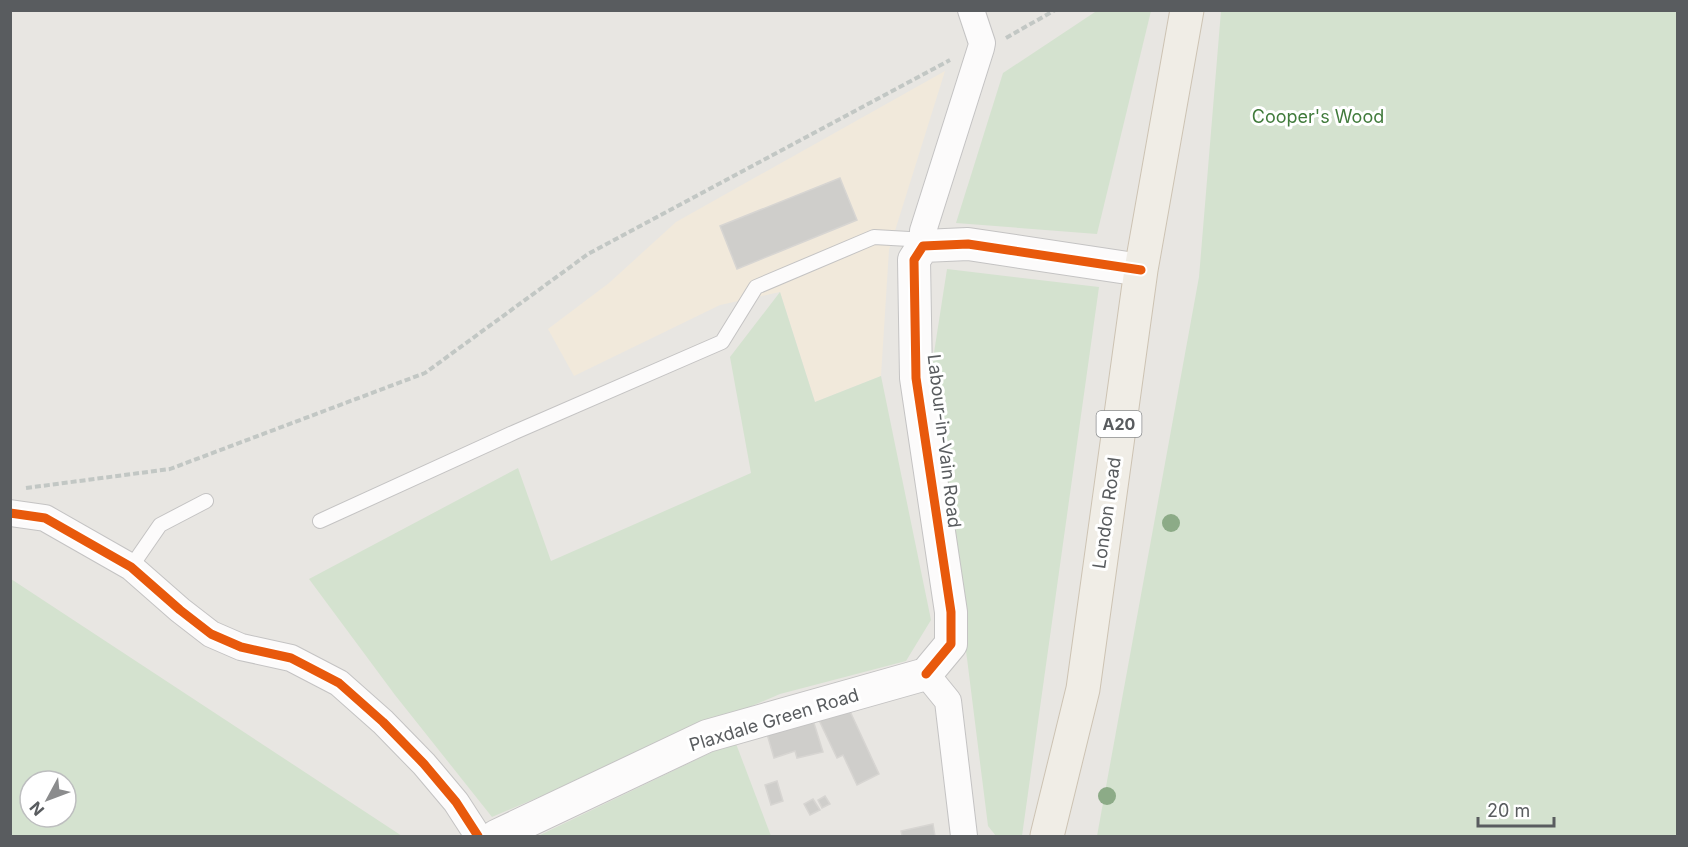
<svg xmlns="http://www.w3.org/2000/svg" width="1688" height="847" viewBox="0 0 1688 847" font-family="Inter,sans-serif">
<style>
.commercial{fill:#f1e9db}
.green{fill:#d4e2cf;fill-rule:evenodd}
.building{fill:#cfcecb;stroke:#d7d5d2;stroke-width:1.5}
.lines{fill:none;stroke-linecap:round;stroke-linejoin:round}
.service-casing{stroke:#c4c3c3;stroke-width:16}
.minor-casing{stroke:#c4c3c3;stroke-width:28}
.tertiary-casing{stroke:#c4c3c3;stroke-width:34}
.primary-casing{stroke:#cdc3b3;stroke-width:35}
.path{stroke:#c2c7c4;stroke-width:4;stroke-dasharray:6 3;stroke-linecap:butt}
.service{stroke:#fcfbfb;stroke-width:14}
.minor{stroke:#fcfbfb;stroke-width:26}
.tertiary{stroke:#fcfbfb;stroke-width:32}
.primary{stroke:#f0ede6;stroke-width:33}
.cycleway-casing{stroke:#fff;stroke-width:13}
.cycleway{stroke:#e8590c;stroke-width:9}
.tree{fill:#8cab87}
.labels{text-anchor:middle;stroke-width:6;stroke-linejoin:round;paint-order:stroke}
.shield{fill:#fff;stroke:#8b8d8f;stroke-width:1.5}
.shield-label{font-size:16px;font-weight:bold;fill:#595c5f}
.park-label{font-size:18px;fill:#417b3c;stroke:#fff}
.street-label{font-size:18px;fill:#595c5f;stroke:#fff}
</style>
<rect width="100%" height="100%" fill="#e8e6e2"/>
<!-- commercial -->
<path class="commercial" d="M945,71L889,250L881,376L815,402L780,292L720,305L574,376L548,329L609,283L676,222Z"/>
<!-- green -->
<g class="green">
<path d="M1098,10L1151,11L1097,234L956,223L1003,73Z"/>
<path d="M1221,11H1677V836H1097L1199,277Z"/>
<path d="M947,269L1099,287L1022,836H996L988,826L931,372Z"/>
<path d="M780,292L815,402L881,376L931,620L906,661L780,694L492,817L395,695L309,579L518,468L551,561L751,473L730,357Z"/>
<path d="M11,579L402,836H11ZM30,781H66V817H30Z"/>
<path d="M735,741L771,836H538Z"/>
</g>
<!-- building -->
<g class="building">
<path d="M840,178L857,220L737,269L720,226Z"/>
<path d="M848,707L879,774L857,785L843,755L837,758L819,720Z"/>
<path d="M813,720L823,752L797,758L795,751L774,758L767,734Z"/>
<path d="M777,781L783,801L771,805L765,785Z"/>
<path d="M825,796L830,804L822,808L818,800Z"/>
<path d="M813,799L820,810L810,815L804,804Z"/>
<path d="M933,824L935,836H902L901,831Z"/>
</g>
<g class="lines">
<!-- service casing -->
<g class="service-casing">
<g id="service">
<path d="M320,521L515,432L722,342L756,287L874,237L909,239L923,246"/>
<path d="M131,567L160,525L206,501"/>
</g>
</g>
<!-- minor casing -->
<g class="minor-casing">
<g id="minor">
<path d="M923,246V231L981,48L982,43L971,10"/>
<path d="M10,513L45,518L131,567L180,610L211,634L241,647L291,658L339,683L383,722L424,764L456,802L478,836"/>
<path d="M926,674L948,701L964,836"/>
</g>
</g>
<!-- tertiary casing -->
<g class="tertiary-casing">
<path id="tertiary" d="M496,836L707,736L926,674L951,644V612L916,378L914,260L923,246L968,244L1141,270"/>
</g>
<!-- primary casing -->
<g class="primary-casing">
<path id="primary" d="M1047,836L1083,689L1141,270L1187,10"/>
</g>
<!-- path -->
<g class="path">
<path d="M1006,38L1055,10"/>
<path d="M26,488L170,469L425,373L588,254L950,60"/>
</g>
<!-- service -->
<use href="#service" class="service"/>
<!-- minor -->
<use href="#minor" class="minor"/>
<!-- tertiary -->
<use href="#tertiary" class="tertiary"/>
<!-- primary -->
<use href="#primary" class="primary"/>
<!-- cycleway casing -->
<g class="cycleway-casing">
<g id="cycleway">
<path d="M10,513L45,518L131,567L180,610L211,634L241,647L291,658L339,683L383,722L424,764L456,802L478,836"/>
<path d="M926,674L951,644V612L916,378L914,260L923,246L968,244L1141,270"/>
</g>
</g>
<!-- cycleway -->
<use href="#cycleway" class="cycleway"/>
</g>
<!-- trees -->
<g class="tree">
<circle cx="1171" cy="523" r="9"/>
<circle cx="1107" cy="796" r="9"/>
</g>
<g class="labels">
<!-- shield labels -->
<rect class="shield" x="1096.5" y="411" width="45" height="26" rx="4.5"/>
<g class="shield-label">
<text x="1119" y="430">A20</text>
</g>
<!-- park labels -->
<g class="park-label">
<text x="1318" y="123">Cooper's Wood</text>
</g>
<!-- street labels -->
<g class="street-label">
<text transform="translate(944 441) rotate(83)" y="6">Labour-in-Vain Road</text>
<text transform="translate(1107 513) rotate(-82)" y="6">London Road</text>
<text transform="translate(774 720) rotate(-17)" y="6">Plaxdale Green Road</text>
</g>
</g>
<!-- border -->
<rect width="1688" height="847" fill="none" stroke="#595c5f" stroke-width="24"/>
<!-- north arrow -->
<g transform="translate(48 799) rotate(229)"><circle r="28" fill="#ffffff" stroke="#bdbebf" stroke-width="1.5"/>
<path d="M0-4.5L10 22L0 15L-10 22Z" fill="#8b8c8d"/>
<text y="-9" font-size="16" font-weight="bold" text-anchor="middle" fill="#595c5f">N</text>
</g>
<!-- scale -->
<path d="M1478 817v9h76v-9" fill="none" stroke="#595c5f" stroke-width="3"/>
<text x="1487" y="817" font-size="18" fill="#595c5f" stroke="#ffffff" stroke-width="4.5" paint-order="stroke">20 m</text>
</svg>
